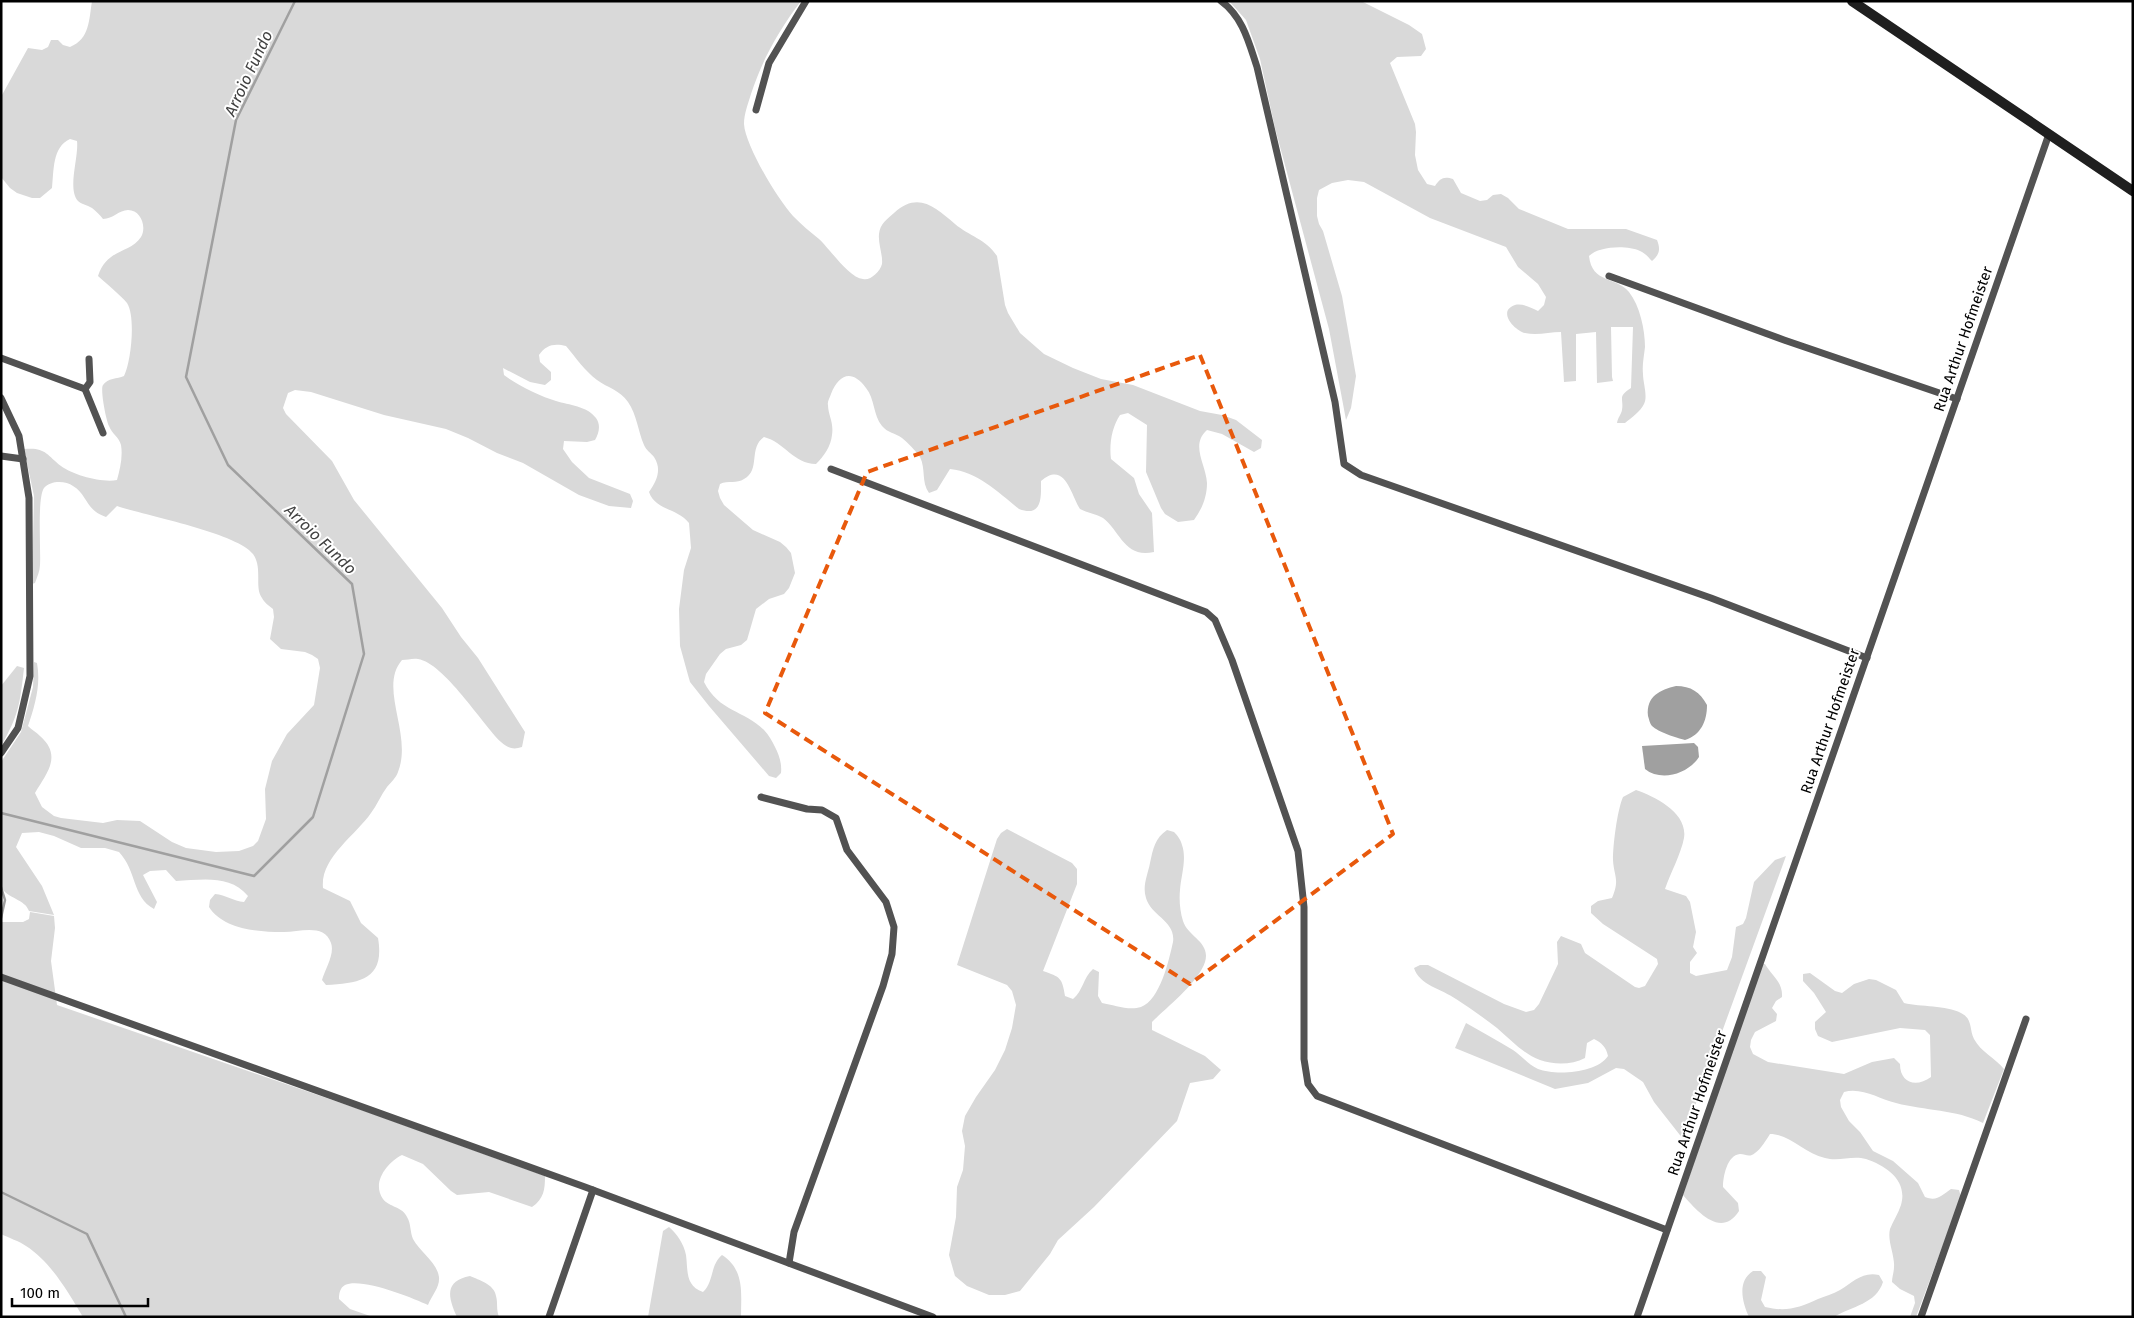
<svg xmlns="http://www.w3.org/2000/svg" width="2134" height="1318" viewBox="0 0 2134 1318" font-family="'Fira Sans',sans-serif">
<style>
.green{fill:#d9d9d9}
.water{fill:#a0a0a0}
.lines{fill:none;stroke-linecap:round;stroke-linejoin:round}
.stream{stroke:#a0a0a0;stroke-width:2.5}
.minor{stroke:#525252;stroke-width:7}
.secondary{stroke:#1f1f1f;stroke-width:10}
.marked{fill:none;stroke:#e8590c;stroke-width:4;stroke-dasharray:10 6;stroke-linejoin:round}
.labels{text-anchor:middle;stroke-width:4;stroke-linejoin:round;paint-order:stroke}
.street-label{font-size:15px;fill:#000;stroke:#fff}
.water-label{font-size:16px;font-style:italic;fill:#414141;stroke:#fff}
</style>
<rect width="100%" height="100%" fill="#fff"/>
<!-- green -->
<g class="green">
<path d="M92,1H801C779,30 762,60 751,94C748,104 744,114 744,124C745,145 778,200 793,216C801,224 810,232 819,239C830,249 849,278 863,279C870,281 880,272 882,264C883,255 878,244 879,234C880,224 887,219 894,213C918,191 935,207 955,224C969,236 986,239 997,256L1005,305L1008,313L1020,333L1044,354L1073,368L1101,379L1133,385L1200,411L1222,415L1236,420L1262,440L1261,448L1254,452L1222,434L1207,430C1190,445 1206,464 1207,483C1207,497 1202,509 1194,520L1178,522L1165,514L1161,508L1146,472L1147,425L1128,413L1120,415C1112,427 1109,444 1111,459L1134,478L1139,494L1152,513L1154,552C1125,559 1120,531 1103,518C1097,514 1087,513 1080,509C1071,495 1065,460 1041,481C1041,496 1043,518 1019,509C998,492 978,472 950,469L937,490L929,493C921,482 926,469 920,457C916,451 907,442 902,438C895,433 888,433 882,426C873,415 875,399 866,388C852,369 839,374 831,394C830,397 827,402 828,405C828,415 834,422 832,435C831,446 824,456 816,464C794,464 784,442 764,437C748,448 761,470 744,479C737,484 728,480 720,484L718,491L720,498L724,505L753,530L780,542L786,547L791,553L795,573L789,588L784,594L769,599L756,609L747,640L741,645L726,649L720,654L706,674L704,682C719,712 744,710 764,730C769,735 772,741 775,747C779,755 782,763 781,773L776,778L769,776L709,706L690,682L688,675L680,646L679,609L684,570L691,548L689,523C677,508 655,510 649,492C657,481 662,469 654,457C651,453 646,450 644,445C638,431 637,415 628,402C620,390 608,388 597,380C585,371 576,358 566,346C554,343 546,345 539,355L540,362L551,372V380L545,385L530,382L503,368L504,375C515,384 542,397 556,401C569,405 587,406 596,418C601,425 599,433 595,440L587,442L564,441L563,449L572,462L589,478L630,494L633,501L631,508L609,506L579,495L523,463L497,453L468,438L446,429L384,415L311,392L295,390L288,393L283,408L286,414L332,461L354,500L442,608L461,637L478,658L525,732L522,747C513,750 508,748 501,742C482,724 444,663 418,659C413,658 407,660 402,660C378,688 413,734 398,772C396,778 391,782 387,787C381,795 377,805 371,813C355,836 320,858 323,888L350,901L361,923L378,938C385,979 361,983 326,985L322,980C325,969 335,954 331,943C324,922 297,933 282,932C257,932 223,929 209,907L210,900L215,894C226,895 233,901 244,902L248,896C230,874 201,880 176,881L166,870L150,871L143,875L157,902L154,909C132,897 137,871 119,852L105,848H81L54,836L39,832L22,833L16,847L42,886L54,915L29,911C25,899 8,899 1,887V762L21,732L33,687L34,662L37,663C41,685 35,705 28,726C32,730 36,732 40,736C63,756 46,774 35,793L42,807L54,816L61,818L103,823L117,820L140,821L172,842L186,848L216,852L239,851L253,846L258,841L266,819L265,789L272,761L287,734L314,705L320,668L318,659L312,655L305,652L281,649L270,639L274,617L273,609C269,606 264,602 262,598C254,587 263,568 253,554C237,533 147,516 117,506L106,517C85,510 88,495 73,486C66,481 51,480 44,488C37,498 41,550 40,565C40,571 37,577 35,583L32,584L34,496L24,449C45,447 46,454 61,466C73,475 102,483 117,480C120,469 123,457 121,445C119,437 112,434 109,426C106,420 100,389 103,385C108,378 117,379 124,376C131,362 136,317 127,303C121,296 106,283 98,276C107,248 130,254 141,237C147,227 141,210 128,210C119,210 113,219 103,219C100,215 96,211 92,208C87,205 81,204 78,201C67,189 79,157 77,141L70,139C52,147 54,171 52,188L40,198H32L17,193L10,188L1,177L2,95L28,48L42,50L48,47L51,40H58L63,45L70,47C90,39 89,19 92,1Z"/>
<path d="M1229,1H1361L1409,25L1422,34L1426,49L1421,56L1397,57L1390,63L1415,124L1416,132L1415,155L1418,170L1427,184L1435,186C1440,178 1444,176 1453,179L1461,193L1480,201L1487,200L1493,195L1501,194L1508,198L1519,209L1568,229H1626L1657,240C1661,250 1659,255 1652,261C1648,257 1645,253 1640,251C1627,245 1599,246 1589,256C1592,284 1616,276 1629,292C1640,306 1645,330 1645,347C1644,356 1642,365 1643,374C1643,383 1648,396 1644,404C1641,411 1631,418 1625,423H1617C1618,417 1621,415 1622,410C1624,398 1617,397 1631,388L1633,327H1611L1612,377L1613,381L1597,383L1596,332L1576,334V381L1564,382L1561,332C1549,332 1537,336 1525,333C1514,330 1497,311 1515,305C1522,303 1532,308 1538,311L1544,305L1546,297L1538,284L1518,267L1506,247L1430,218L1364,182L1348,180L1332,183L1319,190L1317,198V216L1319,224L1323,231L1342,296L1356,376L1351,408L1346,420L1329,329L1275,128L1260,59L1246,20Z"/>
<path d="M17,666L24,668C20,703 19,715 1,746V686Z"/>
<path d="M1636,790C1656,797 1688,813 1684,838C1681,854 1670,874 1665,889L1686,896L1690,902L1696,932L1693,947L1697,953L1690,962V973L1696,976L1727,970L1732,957L1736,927L1743,924L1746,918L1754,882L1775,860L1786,856L1683,1139L1654,1102L1643,1082L1624,1069L1616,1068L1588,1083L1555,1089L1455,1048L1466,1023C1482,1032 1498,1041 1513,1050C1522,1056 1529,1065 1538,1069C1556,1076 1597,1073 1608,1056C1606,1047 1602,1043 1594,1039L1587,1043L1585,1058C1572,1065 1554,1065 1540,1060C1523,1054 1510,1039 1497,1028C1484,1018 1470,1008 1456,999C1442,989 1419,985 1414,968L1420,965H1428L1504,1004L1526,1012L1534,1010L1539,1004L1558,964L1557,942L1561,936L1581,944L1585,953L1635,987L1639,988L1645,986L1658,964L1657,959L1603,924L1591,913V906L1598,901L1612,898C1620,879 1614,877 1613,860C1613,845 1617,811 1623,797Z"/>
<path d="M1007,829L1072,863L1077,869V884L1043,971C1060,977 1062,977 1065,996L1073,999C1083,991 1083,978 1093,969L1099,972L1098,996L1102,1003C1114,1005 1129,1011 1141,1007C1160,1000 1169,960 1173,942C1176,921 1151,916 1146,898C1142,886 1148,874 1150,863C1153,849 1155,838 1167,830L1174,832C1177,835 1181,840 1182,845C1187,859 1181,876 1180,890C1179,900 1180,911 1183,921C1188,937 1211,942 1205,962C1198,983 1167,1007 1152,1022V1030L1205,1056L1221,1070L1213,1079L1190,1083L1177,1121L1094,1207L1058,1240L1050,1254L1020,1291L1005,1295H989L967,1286L955,1276L949,1255L956,1217L957,1187L963,1170L965,1146L962,1131L965,1116L976,1097L995,1070L1005,1050L1012,1028L1016,1005L1012,991L1007,985L957,965L997,839L1001,833Z"/>
<path d="M30,912L54,916L55,928L51,961L57,1005L370,1113L545,1176C545,1189 544,1199 532,1207L489,1192L457,1195L451,1191L423,1164L402,1155C388,1162 371,1182 383,1199C389,1207 403,1207 407,1217C411,1223 410,1232 413,1239C420,1252 437,1262 439,1277C440,1287 432,1295 428,1305C413,1298 361,1277 345,1285C340,1288 339,1293 339,1299L350,1309L373,1317H83C68,1292 51,1262 26,1246C19,1241 9,1238 1,1234V922H23L29,919Z"/>
<path d="M1762,964H1765C1772,976 1783,982 1782,997L1776,1001L1772,1008L1777,1014L1776,1021L1755,1032L1751,1040L1750,1047L1753,1054L1768,1062L1844,1074L1872,1062L1894,1058L1900,1064C1900,1083 1916,1088 1931,1077L1930,1035L1925,1030L1900,1028L1832,1042L1818,1036L1815,1029V1022L1826,1012L1814,993L1803,981V974L1810,973L1835,991L1842,993L1854,984L1869,979L1876,980L1896,990L1904,1003C1921,1007 1946,1005 1961,1013C1973,1019 1969,1029 1974,1039C1981,1052 1995,1058 2004,1069L1983,1123C1955,1109 1926,1111 1896,1103C1879,1099 1862,1087 1844,1092L1840,1100L1841,1107L1849,1121L1860,1132L1873,1151L1893,1161L1918,1183L1925,1197C1937,1202 1942,1195 1951,1189L1959,1190L1961,1197L1916,1317H1910L1915,1303L1914,1296L1900,1289L1892,1282C1892,1277 1894,1272 1894,1267C1895,1255 1887,1241 1890,1229C1893,1221 1898,1214 1901,1205C1908,1181 1887,1166 1866,1159C1852,1155 1839,1162 1825,1158C1804,1153 1790,1134 1770,1134C1766,1140 1761,1149 1755,1153C1749,1158 1746,1154 1740,1154C1727,1155 1723,1177 1723,1187L1738,1203L1739,1211C1721,1239 1697,1211 1683,1195Z"/>
<path d="M669,1227C677,1234 684,1244 686,1255C688,1270 685,1286 703,1292C714,1282 710,1265 722,1255C745,1270 741,1293 741,1317H648L663,1231Z"/>
<path d="M1753,1271H1761L1766,1277L1761,1300L1765,1307C1786,1312 1799,1308 1818,1299C1825,1296 1833,1294 1840,1290C1853,1282 1863,1271 1879,1275L1883,1282C1876,1304 1852,1306 1834,1317H1749C1742,1302 1737,1281 1753,1271Z"/>
<path d="M470,1276C479,1280 494,1284 496,1296C498,1303 496,1309 499,1317H457C448,1297 444,1281 470,1276Z"/>
</g>
<!-- water -->
<g class="water">
<path d="M1676,686C1691,686 1700,692 1707,705C1707,721 1701,735 1685,740C1677,738 1658,732 1652,726C1650,724 1649,719 1648,716C1646,696 1660,690 1676,686Z"/>
<path d="M1694,743L1698,747L1699,757C1688,774 1661,782 1645,769L1642,746Z"/>
</g>
<g class="lines">
<!-- stream -->
<g class="stream">
<path d="M1,813L254,876L313,817L364,654L352,584L228,465L186,377L236,120L295,1"/>
<path d="M1,887L5,900L1,918"/>
<path d="M1,1192L87,1234L126,1317"/>
</g>
<!-- minor -->
<g class="minor">
<path d="M1221,1C1243,17 1249,43 1257,67L1335,402L1344,464L1361,475L1711,598L1867,658"/>
<path d="M756,110L769,63L806,1"/>
<path d="M1609,276L1784,340L1957,399"/>
<path d="M1,358L85,389L103,433"/>
<path d="M85,389L90,382L89,359"/>
<path d="M1,398L19,436L29,498L30,676L18,728L1,753"/>
<path d="M1,456L23,459"/>
<path d="M831,469L1206,612L1215,620L1232,660L1298,851L1304,907V1059L1308,1084L1317,1096L1667,1230"/>
<path d="M761,797L807,809L822,810L836,818L847,850L886,902L894,927L892,954L883,986L794,1232L789,1263"/>
<path d="M1,977L585,1187L933,1317"/>
<path d="M549,1317L593,1190"/>
<path d="M1637,1317L2049,134"/>
<path d="M1921,1317L2026,1019"/>
</g>
<!-- secondary -->
<path class="secondary" d="M1852,1L2133,191"/>
</g>
<!-- marked area -->
<path class="marked" d="M1200,355L1393,834L1190,984L765,713L867,472Z"/>
<g class="labels">
<!-- street labels -->
<g class="street-label">
<text transform="translate(1963 339) rotate(-71)" y="5">Rua Arthur Hofmeister</text>
<text transform="translate(1830 721) rotate(-71)" y="5">Rua Arthur Hofmeister</text>
<text transform="translate(1697 1103) rotate(-71)" y="5">Rua Arthur Hofmeister</text>
</g>
<!-- water labels -->
<g class="water-label">
<text transform="translate(248 73) rotate(-65)" y="6">Arroio Fundo</text>
<text transform="translate(321 539) rotate(44)" y="6">Arroio Fundo</text>
</g>
</g>
<!-- border -->
<rect width="2134" height="1318" fill="none" stroke="#000000" stroke-width="5"/>
<!-- scale -->
<path d="M12 1298v8h136v-8" fill="none" stroke="#000000" stroke-width="2.5"/>
<text x="20" y="1298" font-size="15" fill="#000000" stroke="#ffffff" stroke-width="4" paint-order="stroke">100 m</text>
</svg>
